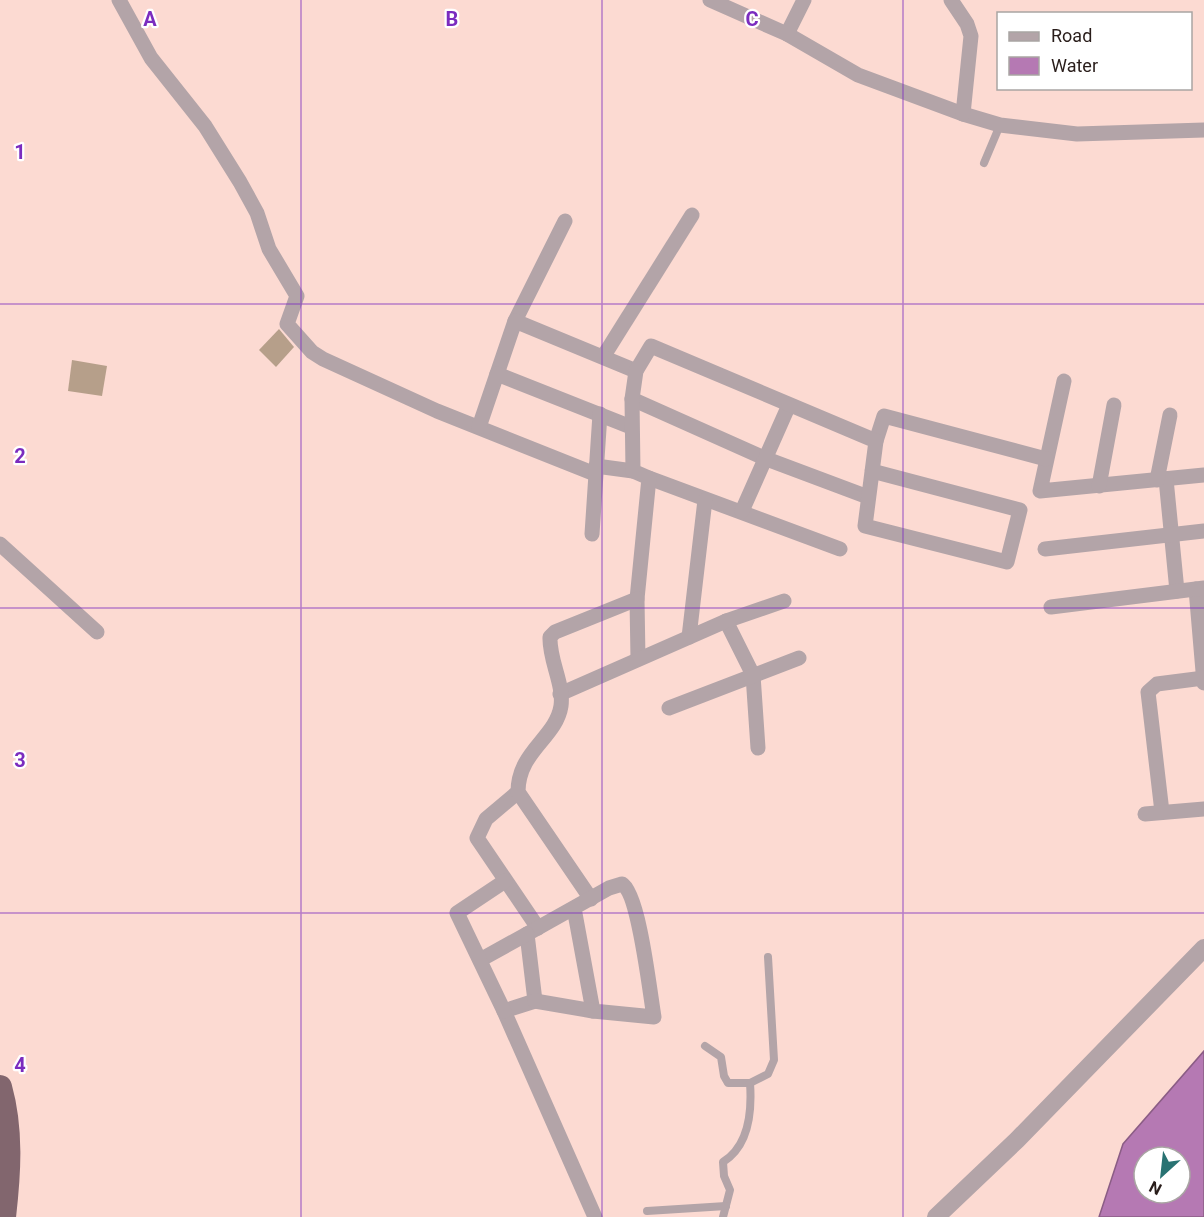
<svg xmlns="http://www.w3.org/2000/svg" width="1204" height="1217" viewBox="0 0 1204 1217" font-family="Roboto,sans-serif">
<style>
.water{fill:#b579b3;stroke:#8b5d85;stroke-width:1.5;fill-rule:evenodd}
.building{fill:#b69f8a}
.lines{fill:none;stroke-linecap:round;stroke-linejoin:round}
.service{stroke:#b3a4a8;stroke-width:8}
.minor{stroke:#b3a4a8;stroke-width:15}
.tertiary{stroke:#b3a4a8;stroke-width:18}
.trunk{stroke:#82666e;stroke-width:24}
.grid{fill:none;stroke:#7b2cbf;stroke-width:1.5;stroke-opacity:0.55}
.grid-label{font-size:20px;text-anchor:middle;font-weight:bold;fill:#7b2cbf;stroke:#fff;stroke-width:4.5;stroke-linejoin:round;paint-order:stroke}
</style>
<rect width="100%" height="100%" fill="#fcdad2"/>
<!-- water -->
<path class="water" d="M1204,1051V1217H1099L1123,1144ZM1144,1157H1180V1193H1144Z"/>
<!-- building -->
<g class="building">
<path d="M279,329L294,347L276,367L259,350Z"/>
<path d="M72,360L107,366L102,396L68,391Z"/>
</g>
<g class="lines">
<!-- service -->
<g class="service">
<path d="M984,163L1000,125"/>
<path d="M705,1046L721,1057L724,1076L728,1083H750C752,1111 749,1146 723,1162L724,1176L730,1190L723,1217"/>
<path d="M750,1083L768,1074L774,1060L768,957"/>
<path d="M647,1211L726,1206"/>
</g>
<!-- minor -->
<g class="minor">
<path d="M119,0L151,58L205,126L240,182L257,213L269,249L297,296L287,324L312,352L323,359L437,411L595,474"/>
<path d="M710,0L787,34L858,75L963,114L1000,125L1077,134L1204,130"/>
<path d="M951,0L967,24L971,36L963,114"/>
<path d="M787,34L804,0"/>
<path d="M515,321L565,221"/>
<path d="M603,357L692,215"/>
<path d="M497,374L515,321L636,371"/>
<path d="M1064,381L1040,491L1204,475"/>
<path d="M632,399L764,458L868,497"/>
<path d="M479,427L497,374L631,427"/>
<path d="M876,441L884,416L1046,459"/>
<path d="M596,466L633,471"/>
<path d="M649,478L840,549"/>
<path d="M1166,479L1177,591"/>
<path d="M1157,480L1170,415"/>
<path d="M1099,486L1114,405"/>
<path d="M742,511L789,405"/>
<path d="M592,534L600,414"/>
<path d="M0,544L97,632"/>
<path d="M1045,549L1204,531"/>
<path d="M1196,589L1204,683"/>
<path d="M1051,607L1204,588"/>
<path d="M726,621L753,675L758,748"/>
<path d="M689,637L705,500"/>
<path d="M638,659L637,599L649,478L633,471L632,399L636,371L651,346L876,441L865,526L1007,562L1020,510L872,471"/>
<path d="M560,694L726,621L784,601"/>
<path d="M669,708L799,658"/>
<path d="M518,792L486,819L477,838L538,928"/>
<path d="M1162,812L1148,692L1157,684L1204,678"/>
<path d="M1145,814L1204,809"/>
<path d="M591,899L518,792C518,751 556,738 561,706C564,684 549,660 550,637L555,632L637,599"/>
<path d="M574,908L593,1011L654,1017C650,994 639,893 622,884L609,888L527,934L535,1001L504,1011L595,1217"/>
<path d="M480,960L527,934"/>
<path d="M535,1001L593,1011"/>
<path d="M504,1011L457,913L505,881"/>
</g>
<!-- tertiary -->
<path class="tertiary" d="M936,1217L1017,1140L1204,948"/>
<!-- trunk -->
<path class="trunk" d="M0,1087C12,1130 9,1173 4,1217"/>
</g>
<!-- grid -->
<path class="grid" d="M301,0V1217M602,0V1217M903,0V1217M0,304H1204M0,608H1204M0,913H1204"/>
<g class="grid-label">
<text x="150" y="26">A</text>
<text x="452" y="26">B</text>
<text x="752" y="26">C</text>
<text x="20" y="159">1</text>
<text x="20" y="463">2</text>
<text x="20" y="767">3</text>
<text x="20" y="1072">4</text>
</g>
<!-- legend -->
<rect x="997" y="12" width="195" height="78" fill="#ffffff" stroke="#a9a5a3" stroke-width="1.5"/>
<rect x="1009" y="32" width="30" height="9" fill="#b3a4a8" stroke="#a9a5a3" stroke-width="1.5"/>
<text x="1051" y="42" font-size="18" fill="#291d1a">Road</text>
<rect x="1009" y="57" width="30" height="18" fill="#b579b3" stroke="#a9a5a3" stroke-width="1.5"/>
<text x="1051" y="72" font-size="18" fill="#291d1a">Water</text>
<!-- north arrow -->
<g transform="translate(1162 1175) rotate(207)"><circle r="28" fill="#ffffff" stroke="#a9a5a3" stroke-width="1.5"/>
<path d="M0-4.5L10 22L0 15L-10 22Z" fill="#287272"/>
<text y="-9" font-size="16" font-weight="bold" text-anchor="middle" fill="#291d1a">N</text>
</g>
</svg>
